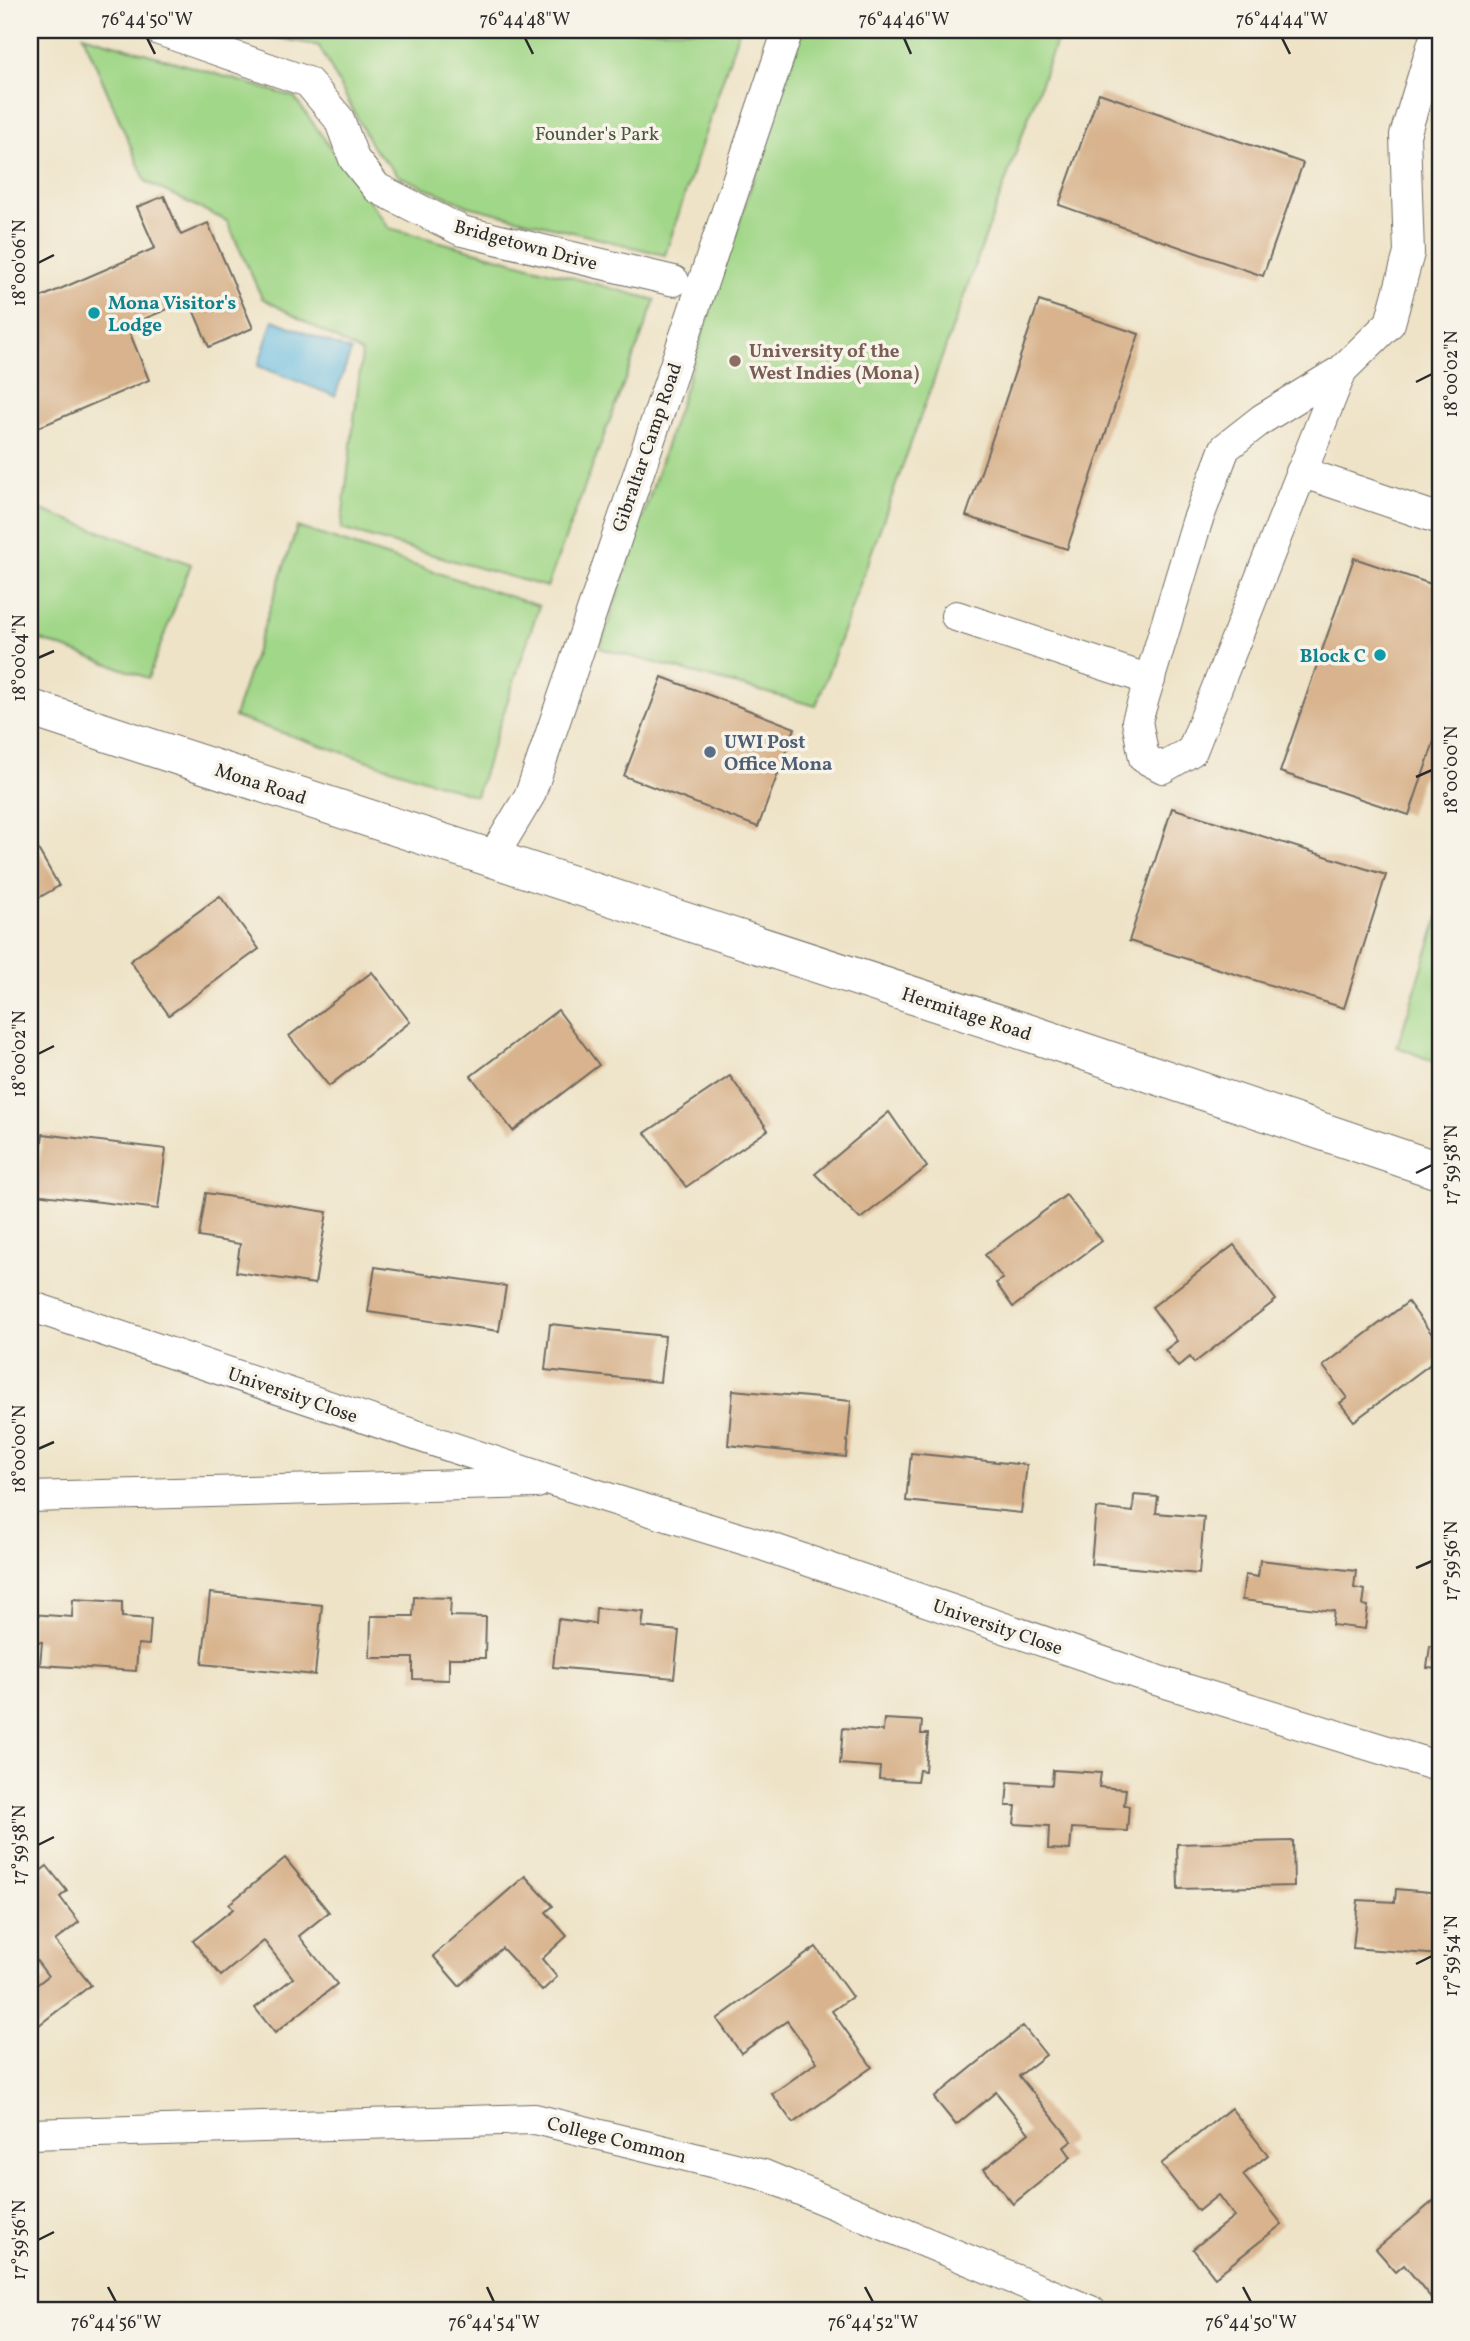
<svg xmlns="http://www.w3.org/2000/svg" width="1470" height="2341" viewBox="0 0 1470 2341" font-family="Vollkorn,serif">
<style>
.green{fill:#a1d788;stroke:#66815a;stroke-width:2}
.water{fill:#63bae0;stroke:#477286;stroke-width:2}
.building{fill:#d8b38d}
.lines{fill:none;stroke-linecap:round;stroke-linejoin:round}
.minor-casing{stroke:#6f6b62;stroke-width:32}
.tertiary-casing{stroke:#6f6b62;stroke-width:39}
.minor{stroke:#fff;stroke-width:30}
.tertiary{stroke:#fff;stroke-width:37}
.ticks{fill:none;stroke:#2b2b2b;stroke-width:2.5}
.culture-dot{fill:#0f9aa8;stroke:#f7f3e8;stroke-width:2.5}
.education-dot{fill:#8d6e63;stroke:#f7f3e8;stroke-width:2.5}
.service-dot{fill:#5c6f8a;stroke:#f7f3e8;stroke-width:2.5}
.labels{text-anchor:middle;stroke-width:7;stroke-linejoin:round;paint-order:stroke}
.park-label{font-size:19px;fill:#485642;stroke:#f7f3e8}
.street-label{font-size:19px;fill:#2b2b2b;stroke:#f7f3e8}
.culture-label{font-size:19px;font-weight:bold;fill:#0d838f;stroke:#f7f3e8;text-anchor:start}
.education-label{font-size:19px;font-weight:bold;fill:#785e54;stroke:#f7f3e8;text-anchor:start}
.service-label{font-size:19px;font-weight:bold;fill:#4e5e75;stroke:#f7f3e8;text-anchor:start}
.neatline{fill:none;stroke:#2b2b2b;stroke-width:2.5}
.ticks-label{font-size:18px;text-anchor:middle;fill:#2b2b2b}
</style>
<rect width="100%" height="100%" fill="#f7f3e8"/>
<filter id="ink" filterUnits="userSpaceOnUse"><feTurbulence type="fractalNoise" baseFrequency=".0143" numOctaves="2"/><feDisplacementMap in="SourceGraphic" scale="14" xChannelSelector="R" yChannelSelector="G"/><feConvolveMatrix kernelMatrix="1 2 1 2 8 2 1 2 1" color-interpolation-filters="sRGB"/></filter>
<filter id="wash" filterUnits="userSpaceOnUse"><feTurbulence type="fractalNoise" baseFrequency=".00686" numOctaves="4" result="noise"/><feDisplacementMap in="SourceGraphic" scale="28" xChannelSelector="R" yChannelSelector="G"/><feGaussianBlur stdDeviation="1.57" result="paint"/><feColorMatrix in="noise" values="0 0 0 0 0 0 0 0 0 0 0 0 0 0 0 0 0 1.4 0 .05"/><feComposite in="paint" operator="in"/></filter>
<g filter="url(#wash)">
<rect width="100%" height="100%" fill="#eee3c7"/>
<!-- green -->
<g class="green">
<path d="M239,30H739L665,255L468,206L399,176L373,148L319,46Z"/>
<path d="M802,30H1060L816,706L600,648Z"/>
<path d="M83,35L294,97L389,228L655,300L547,587L341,529L362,353L262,298L227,221L146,182Z"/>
<path d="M30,506L191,564L148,678L30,636Z"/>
<path d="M297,527L539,606L476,796L234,717Z"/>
<path d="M1440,912V1064L1397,1047Z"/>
</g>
<!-- water -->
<path class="water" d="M273,320L351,351L335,396L258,366Z"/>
<g id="blocks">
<!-- building -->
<g class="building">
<path d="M1099,93L1303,163L1263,276L1059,205Z"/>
<path d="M164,196L181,235L208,223L253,328L209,347L189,300L127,326L149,380L30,431V302L155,248L137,207Z"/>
<path d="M1039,301L1139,334L1067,549L966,516Z"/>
<path d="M1354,558L1440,587V724L1409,815L1280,772Z"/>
<path d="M662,677L795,728L758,827L624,776Z"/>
<path d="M1172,808L1386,875L1344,1008L1129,941Z"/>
<path d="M30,835L59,886L30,903Z"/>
<path d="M220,896L259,949L169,1015L130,961Z"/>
<path d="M372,972L410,1022L329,1086L289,1036Z"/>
<path d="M558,1010L599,1065L513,1131L471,1076Z"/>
<path d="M730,1076L768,1130L686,1187L645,1133Z"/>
<path d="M889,1112L927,1167L860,1219L815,1174Z"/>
<path d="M43,1134L166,1149L158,1209L34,1194Z"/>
<path d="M206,1193L327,1212L315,1284L236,1272L240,1244L199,1237Z"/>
<path d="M1066,1195L1102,1241L1013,1307L996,1283L1003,1279L985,1255Z"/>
<path d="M1234,1245L1276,1300L1194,1363L1190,1357L1178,1367L1165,1350L1177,1341L1152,1307Z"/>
<path d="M375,1267L506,1286L499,1331L368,1312Z"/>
<path d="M1408,1302L1440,1345V1357L1354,1421L1340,1403L1347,1398L1323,1366Z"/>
<path d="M550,1324L665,1336L660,1382L545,1370Z"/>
<path d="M733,1390L851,1401L846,1457L728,1445Z"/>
<path d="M911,1453L1027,1465L1021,1513L906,1501Z"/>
<path d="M1134,1495L1158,1497L1156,1513L1204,1517L1199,1574L1091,1564L1096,1508L1133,1512Z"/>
<path d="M1260,1560L1356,1571L1354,1588L1365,1590L1363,1605L1368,1606L1365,1629L1332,1625L1334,1611L1242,1600L1245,1575L1258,1577Z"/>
<path d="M210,1593L322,1605L315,1675L202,1664Z"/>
<path d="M414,1597L451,1598L450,1616L486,1617L485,1658H449V1680L413,1679V1658H370L371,1616H413Z"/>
<path d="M73,1599L122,1602V1617L151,1619L149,1645L138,1644L136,1671L40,1665L42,1642L30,1641L31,1614L72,1617Z"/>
<path d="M596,1608L644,1612L642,1627L679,1631L674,1678L553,1667L558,1619L595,1624Z"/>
<path d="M1430,1646L1440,1647V1669L1427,1668Z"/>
<path d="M884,1719L922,1721L921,1734H928L925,1771L919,1770L917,1781L879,1779L880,1767L840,1764L843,1728L883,1731Z"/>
<path d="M1053,1770L1101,1773L1099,1787L1126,1789L1124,1805L1129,1806L1127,1831L1072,1828L1070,1850L1048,1849L1049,1826L1014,1824L1016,1806H1006L1008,1782L1052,1785Z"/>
<path d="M1293,1841L1294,1886L1178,1889L1177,1844Z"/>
<path d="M285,1858L329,1912L299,1936L337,1984L275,2033L255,2008L293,1978L264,1941L221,1976L193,1941L233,1909L229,1904Z"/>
<path d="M47,1866L67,1891L60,1897L79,1922L55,1941L91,1985L30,2032V1990L48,1976L30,1952V1879Z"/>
<path d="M525,1876L553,1906L546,1912L567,1936L542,1959L557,1977L542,1991L502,1948L459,1986L433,1956Z"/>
<path d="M1396,1889L1440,1893V1955L1353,1948L1358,1900L1395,1902Z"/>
<path d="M816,1947L852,1997L832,2011L872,2067L793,2123L772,2094L817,2062L787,2021L741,2053L717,2019Z"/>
<path d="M1023,2026L1046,2055L1019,2076L1072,2141L1064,2147L1071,2157L1013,2204L984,2169L1029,2133L996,2092L956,2125L934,2098Z"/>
<path d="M1231,2108L1268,2155L1243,2175L1282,2224L1215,2277L1193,2249L1234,2216L1218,2195L1198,2211L1161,2164Z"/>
<path d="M1437,2198L1440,2202V2311H1432L1438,2306L1404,2265L1396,2272L1376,2249Z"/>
</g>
</g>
</g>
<g filter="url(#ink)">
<use href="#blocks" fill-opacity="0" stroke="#6f6b62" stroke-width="2"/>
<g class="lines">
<!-- minor casing -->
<g class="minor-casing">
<g id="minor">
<path d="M159,30L308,82L339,119L354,159L377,188L462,231L674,281"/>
<path d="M1342,370L1192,751L1163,768L1144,758L1137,721L1197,522L1225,448L1262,419L1342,370L1390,323L1409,253L1405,135L1437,30"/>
<path d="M1301,472L1440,519"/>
<path d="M956,616L1150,680"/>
<path d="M492,858L530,795L788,30"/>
<path d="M30,1306L556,1482L765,1546L1156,1680L1440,1767"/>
<path d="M30,1497L537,1483"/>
<path d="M30,2134L535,2119L764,2175L1091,2311"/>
</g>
</g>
<!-- tertiary casing -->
<g class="tertiary-casing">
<path id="tertiary" d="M30,708L1038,1036L1440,1171"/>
</g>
<!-- minor -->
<use href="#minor" class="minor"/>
<!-- tertiary -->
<use href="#tertiary" class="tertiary"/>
</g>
</g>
<!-- ticks -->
<path class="ticks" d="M147,38L155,54M525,38L533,54M904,38L911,54M1282,38L1290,54M38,263L54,255M1416,382L1432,374M38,658L54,651M1416,777L1432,770M38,1054L54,1046M1416,1173L1432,1165M38,1449L54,1442M1416,1568L1432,1561M38,1845L54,1837M1416,1964L1432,1956M38,2240L54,2232M108,2287L116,2302M487,2287L494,2302M865,2287L873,2302M1243,2287L1251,2302"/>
<!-- markers -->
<g class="culture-dot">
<circle cx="94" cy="313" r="7"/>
<circle cx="1380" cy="655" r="7"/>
</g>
<circle class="education-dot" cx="735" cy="361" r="7"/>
<circle class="service-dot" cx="710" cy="752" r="7"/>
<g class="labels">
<!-- park labels -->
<g class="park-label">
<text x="597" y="140">Founder's Park</text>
</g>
<!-- street labels -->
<g class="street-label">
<text transform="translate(526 244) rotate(15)" y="7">Bridgetown Drive</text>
<text transform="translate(646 447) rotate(-71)" y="7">Gibraltar Camp Road</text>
<text transform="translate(261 783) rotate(18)" y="7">Mona Road</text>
<text transform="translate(967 1013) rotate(18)" y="7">Hermitage Road</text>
<text transform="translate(293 1394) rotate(19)" y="7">University Close</text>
<text transform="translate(998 1626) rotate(19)" y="7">University Close</text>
<text transform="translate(617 2139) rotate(14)" y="7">College Common</text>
</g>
<!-- culture labels -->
<g class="culture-label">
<text x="108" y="309">Mona Visitor's<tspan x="108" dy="22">Lodge</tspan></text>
<text x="1366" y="662" text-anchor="end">Block C</text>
</g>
<!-- education labels -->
<g class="education-label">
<text x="749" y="357">University of the<tspan x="749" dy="22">West Indies (Mona)</tspan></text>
</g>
<!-- service labels -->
<g class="service-label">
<text x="724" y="748">UWI Post<tspan x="724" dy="22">Office Mona</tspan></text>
</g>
</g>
<!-- margin -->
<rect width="1470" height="2341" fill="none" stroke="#f7f3e8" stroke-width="77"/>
<rect x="38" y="38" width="1394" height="2264" class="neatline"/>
<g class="ticks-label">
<text x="147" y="25">76°44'50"W</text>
<text x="525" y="25">76°44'48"W</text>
<text x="904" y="25">76°44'46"W</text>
<text x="1282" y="25">76°44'44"W</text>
<text transform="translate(19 263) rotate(-90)" y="6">18°00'06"N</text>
<text transform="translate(1451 374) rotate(-90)" y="6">18°00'02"N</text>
<text transform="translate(19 658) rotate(-90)" y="6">18°00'04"N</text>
<text transform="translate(1451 770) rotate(-90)" y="6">18°00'00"N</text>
<text transform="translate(19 1054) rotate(-90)" y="6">18°00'02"N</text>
<text transform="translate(1451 1165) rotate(-90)" y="6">17°59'58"N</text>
<text transform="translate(19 1449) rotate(-90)" y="6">18°00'00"N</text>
<text transform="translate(1451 1561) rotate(-90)" y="6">17°59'56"N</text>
<text transform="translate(19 1845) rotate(-90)" y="6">17°59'58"N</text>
<text transform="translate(1451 1956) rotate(-90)" y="6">17°59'54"N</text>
<text transform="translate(19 2240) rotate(-90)" y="6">17°59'56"N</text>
<text x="116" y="2328">76°44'56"W</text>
<text x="494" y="2328">76°44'54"W</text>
<text x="873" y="2328">76°44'52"W</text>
<text x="1251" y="2328">76°44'50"W</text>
</g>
</svg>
